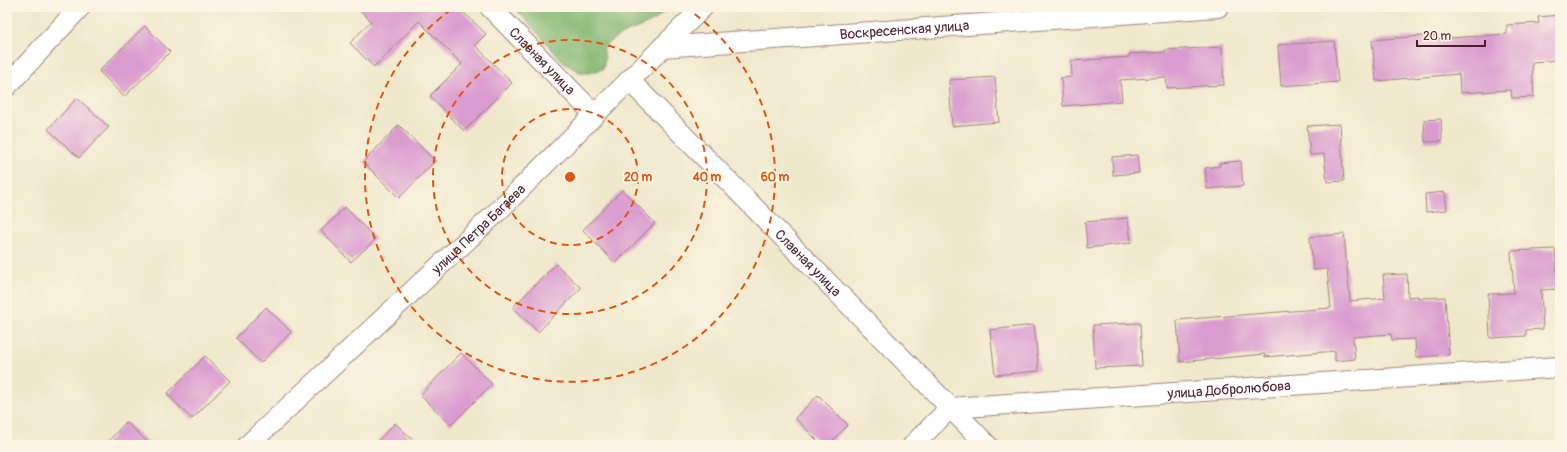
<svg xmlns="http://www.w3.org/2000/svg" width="1567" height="452" viewBox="0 0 1567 452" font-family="Pangolin,sans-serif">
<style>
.forest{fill:#84b671;stroke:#676a4e}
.building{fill:#da9bcf}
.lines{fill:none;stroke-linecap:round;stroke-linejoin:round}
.street-casing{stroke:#9d847c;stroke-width:22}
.street{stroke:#fff;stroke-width:20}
.ring{fill:none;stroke:#e0560e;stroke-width:2;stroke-dasharray:7 5}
.labels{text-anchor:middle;stroke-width:4;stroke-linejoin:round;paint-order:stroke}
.street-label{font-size:14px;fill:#4a1f2b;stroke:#fcf5e5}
.centre{fill:#e0560e;stroke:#fcf5e5;stroke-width:2}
.ring-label{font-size:12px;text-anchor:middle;font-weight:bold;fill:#e0560e;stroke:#fcf5e5;stroke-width:4;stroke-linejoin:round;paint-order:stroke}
</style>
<rect width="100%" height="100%" fill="#fcf5e5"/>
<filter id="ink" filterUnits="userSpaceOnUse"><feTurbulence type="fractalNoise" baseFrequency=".025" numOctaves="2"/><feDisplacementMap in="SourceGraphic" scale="8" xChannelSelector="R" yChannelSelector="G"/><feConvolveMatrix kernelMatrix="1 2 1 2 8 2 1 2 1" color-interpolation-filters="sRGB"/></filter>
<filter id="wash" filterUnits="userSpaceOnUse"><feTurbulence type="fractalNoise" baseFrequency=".012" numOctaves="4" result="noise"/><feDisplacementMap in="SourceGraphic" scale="16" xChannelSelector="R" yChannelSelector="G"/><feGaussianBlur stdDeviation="0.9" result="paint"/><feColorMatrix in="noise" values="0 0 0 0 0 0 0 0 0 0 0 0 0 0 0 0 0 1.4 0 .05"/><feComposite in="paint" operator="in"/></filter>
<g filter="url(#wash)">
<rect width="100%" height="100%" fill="#f0e8cc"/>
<!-- forest -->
<path class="forest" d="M514,7H670C664,12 658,19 651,22C634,31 614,33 603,50L605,58L603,69L588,73L580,72L564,63Z"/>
<g id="blocks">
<!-- building -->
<g class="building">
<path d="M357,7H458L486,34L475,45L512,83L464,131L430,96L462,64L419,21L374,67L350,43L371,21Z"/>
<path d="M1560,15V60L1532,62L1534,97L1512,98L1511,90L1460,93L1459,74L1376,81L1372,40L1434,35L1435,39L1507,34V25L1539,23L1538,17Z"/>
<path d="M145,26L170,52L124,97L99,71Z"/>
<path d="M1334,41L1338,82L1281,86L1278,45Z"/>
<path d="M1222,47L1224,85L1167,88L1166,77L1120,80L1122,101L1063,106L1061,78L1072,77L1071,61L1129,57V54L1165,52V50Z"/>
<path d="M995,77L999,122L952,126L949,80Z"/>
<path d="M77,98L109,127L79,158L48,129Z"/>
<path d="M1441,119L1442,141L1425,142L1424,120Z"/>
<path d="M1340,124L1344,181L1327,182L1324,154L1310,155L1307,126Z"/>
<path d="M399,125L435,161L399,198L363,162Z"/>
<path d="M1137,155L1139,173L1113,175L1112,157Z"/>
<path d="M1241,161L1243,186L1207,189L1205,168L1220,166L1219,163Z"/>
<path d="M622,190L655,223L615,263L583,230Z"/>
<path d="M1445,192L1447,210L1426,212L1425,194Z"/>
<path d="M345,207L376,239L351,262L321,231Z"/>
<path d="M1128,218L1131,243L1087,248L1085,222Z"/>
<path d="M1344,234L1350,301L1385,298L1383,275L1407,274L1408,297L1418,296V298L1445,297L1449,355L1416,357L1415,339L1392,340L1391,334L1353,337L1355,359L1335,361V351L1265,357V354L1180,362L1177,320L1331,308L1327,269L1313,270L1310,237Z"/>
<path d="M1555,249L1558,289L1541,290L1543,329L1526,330V336L1490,338L1488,294L1514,293L1511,251Z"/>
<path d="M556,264L581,288L538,332L513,307Z"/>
<path d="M266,307L291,332L261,363L236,338Z"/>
<path d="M1140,323L1142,366L1095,368L1093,325Z"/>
<path d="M1034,325L1039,371L995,375L990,330Z"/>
<path d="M461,353L492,384L451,425L420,395Z"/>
<path d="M205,356L230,381L192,419L167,394Z"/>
<path d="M818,395L848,425L828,445H822L795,418Z"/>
<path d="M126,422L151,445H105Z"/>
<path d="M395,423L418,445H374Z"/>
</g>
</g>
</g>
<g filter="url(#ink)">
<use href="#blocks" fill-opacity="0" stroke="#9d847c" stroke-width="1"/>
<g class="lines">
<!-- street casing -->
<g class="street-casing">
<g id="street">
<path id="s1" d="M490,7L594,114"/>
<path id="s2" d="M662,47L1218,7"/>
<path id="s3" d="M629,80L987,445"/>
<path d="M7,86L80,7"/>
<path id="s4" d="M248,445L496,213L703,7"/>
<path id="s5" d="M913,445L950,408L1560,367"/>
</g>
</g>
<!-- street -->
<use href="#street" class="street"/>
</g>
</g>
<!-- distance rings -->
<g class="ring">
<circle cx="570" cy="177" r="68"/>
<circle cx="570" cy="177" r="137"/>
<path d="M685 7A205 205 0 1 1 455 7"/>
</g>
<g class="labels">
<!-- street labels -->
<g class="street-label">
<text dy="5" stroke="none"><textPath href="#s2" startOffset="243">Воскресенская улица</textPath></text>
<text dy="5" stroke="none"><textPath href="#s1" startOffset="75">Славная улица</textPath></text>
<text dy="5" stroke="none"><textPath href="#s4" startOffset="316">улица Петра Багаева</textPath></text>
<text dy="5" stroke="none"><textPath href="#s3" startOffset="256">Славная улица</textPath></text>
<text dy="5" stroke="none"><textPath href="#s5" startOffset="332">улица Добролюбова</textPath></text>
</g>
</g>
<circle cx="570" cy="177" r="6" class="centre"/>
<g class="ring-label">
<text x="638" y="181">20 m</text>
<text x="707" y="181">40 m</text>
<text x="775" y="181">60 m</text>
</g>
<!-- margin -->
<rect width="1567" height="452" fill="none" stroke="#fcf5e5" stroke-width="24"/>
<!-- scale -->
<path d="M1417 40v6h68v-6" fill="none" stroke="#4a1f2b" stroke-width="2"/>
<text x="1423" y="40" font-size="12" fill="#4a1f2b" stroke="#fcf5e5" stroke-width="3" paint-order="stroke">20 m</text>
</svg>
